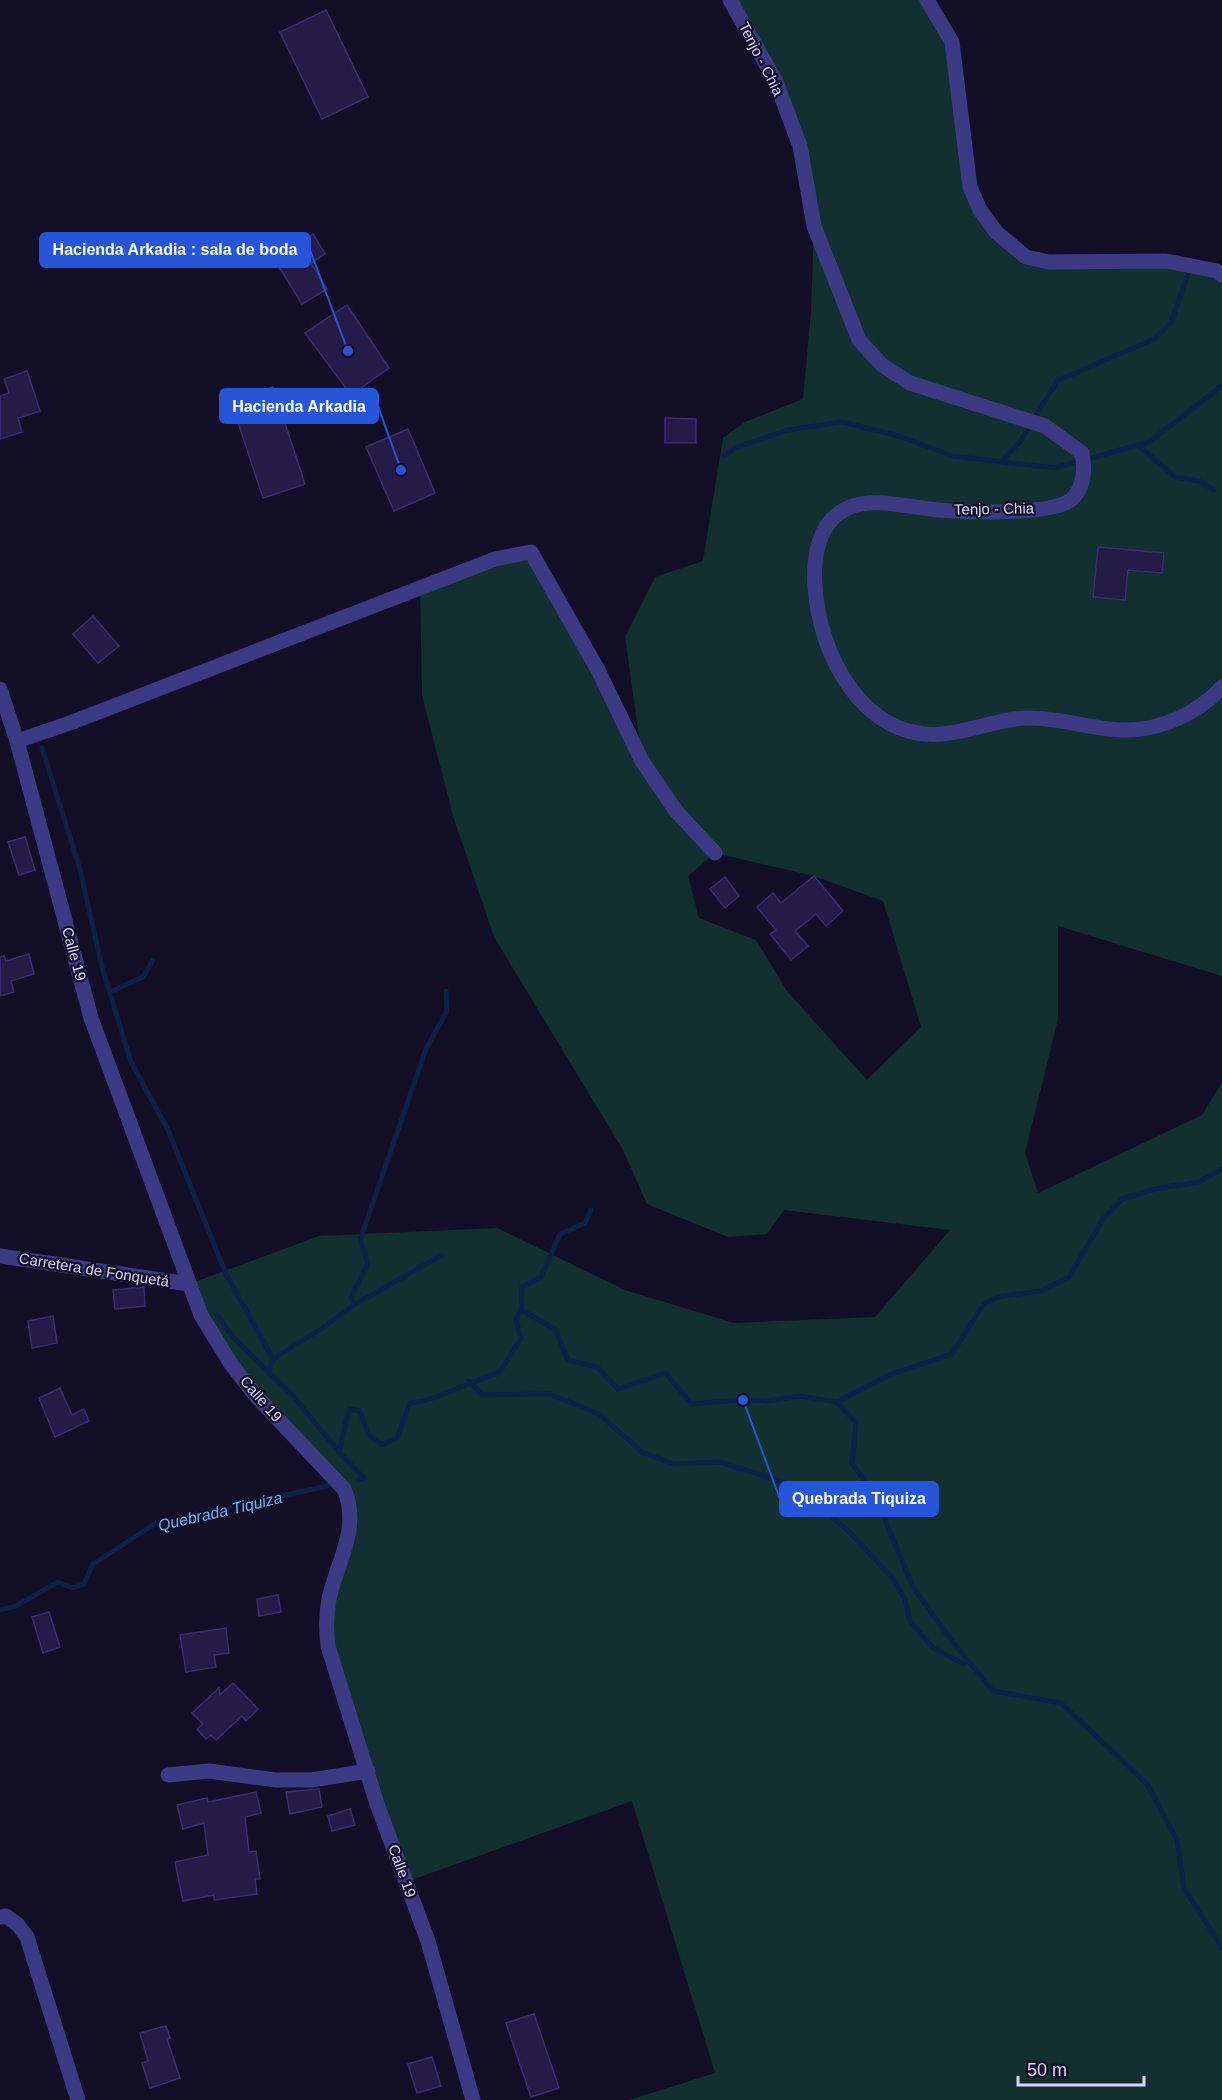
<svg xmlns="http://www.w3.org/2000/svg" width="1222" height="2100" viewBox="0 0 1222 2100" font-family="Helvetica,sans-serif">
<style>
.green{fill:#12302f;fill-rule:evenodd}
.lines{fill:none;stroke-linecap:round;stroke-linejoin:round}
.stream{stroke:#0c2248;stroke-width:5}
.building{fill:#241b47;stroke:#3b2d73;stroke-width:1.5}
.minor{stroke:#3d3a85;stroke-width:15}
.labels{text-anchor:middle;stroke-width:4.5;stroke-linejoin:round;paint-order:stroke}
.street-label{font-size:15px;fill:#d9d4ff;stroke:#130f26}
.water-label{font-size:16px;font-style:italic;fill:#62b6ff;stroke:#130f26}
.leader{fill:none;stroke:#2655da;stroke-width:2}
.callout-dot{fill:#2655da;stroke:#130f26;stroke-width:2}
.callout{fill:#2655da;stroke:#2655da;stroke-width:2}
.callout-label{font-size:16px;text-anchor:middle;font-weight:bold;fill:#fff}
</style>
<rect width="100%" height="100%" fill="#130f26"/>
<!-- green -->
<path class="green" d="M730,0H927L952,42L980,210L1026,257L1166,261L1222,275V976L1058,926V1019L1025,1153L1038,1193L1202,1115L1222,1083V2100H629L715,2073L632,1801L406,1882L328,1646L350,1501L256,1396L189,1284L319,1236L497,1228L625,1290L734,1323L875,1317L950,1230L784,1210L767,1234L728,1237L647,1204L623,1150L494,937L453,816L422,695L420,588L531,552L642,759L625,637L655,577L703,561L723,438L745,422L803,399L811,311L814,226L800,146ZM715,853L814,876L883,901L921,1027L867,1080L787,991L756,940L699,918L688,876Z"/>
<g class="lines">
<!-- stream -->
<g class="stream">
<path d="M1138,445L1175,477L1199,481L1214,490"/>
<path d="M724,456L738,447L788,430L842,422L899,436L952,456L1055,468L1149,442L1222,386"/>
<path d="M1002,461L1020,442L1057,381L1154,339L1171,323L1188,274"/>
<path d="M42,748L80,869L102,967L131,1062L168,1130L226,1274L273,1359"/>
<path d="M110,992L143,977L153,960"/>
<path d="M354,1305L442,1255"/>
<path d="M521,1310L522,1287L541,1277L560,1234L585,1223L591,1210"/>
<path d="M216,1314L233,1337L294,1397L339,1452"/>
<path d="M268,1373L273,1359L321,1329L354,1305L351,1297L368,1263L360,1240L426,1049L447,1011L446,991"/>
<path d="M469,1381L482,1395L550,1394L599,1414L642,1452L674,1464L720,1462L799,1487L848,1531L891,1576L905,1599L910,1621L933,1648L964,1664"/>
<path d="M837,1402L856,1423L852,1464L873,1491L913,1587L952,1641L993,1691L1061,1703L1147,1784L1177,1840L1184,1888L1222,1948"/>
<path d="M358,1480L364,1478L339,1452L349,1409L360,1411L369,1435L382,1445L397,1438L410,1403C438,1400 470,1381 499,1373L521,1339L516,1319L521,1310L555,1329L568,1360L597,1367L618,1389L666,1373L691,1404L743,1400L768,1401L799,1396L837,1402L889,1375L952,1354L984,1303L1002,1296L1041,1291L1069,1277L1103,1219L1122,1199L1155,1189L1199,1182L1222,1169"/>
<path d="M0,1610L16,1606L58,1582L73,1588L84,1584L93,1564L158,1522L328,1486"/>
</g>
</g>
<!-- building -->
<g class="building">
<path d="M326,10L368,97L322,119L280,32Z"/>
<path d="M313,234L325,254L311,263L327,289L302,304L279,267L294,258L288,249Z"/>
<path d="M347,305L389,368L351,395L305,333Z"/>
<path d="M27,371L40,411L18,418L22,432L0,439V396L9,393L4,379Z"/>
<path d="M273,387L305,484L263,498L231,401Z"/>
<path d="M665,418L696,419V443H665Z"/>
<path d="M408,429L435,493L394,511L366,447Z"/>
<path d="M1098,547L1164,553L1162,573L1128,570L1125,600L1093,597Z"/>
<path d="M93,616L119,646L98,663L73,634Z"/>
<path d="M25,837L35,870L19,875L8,842Z"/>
<path d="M814,876L843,911L826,926L816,914L795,931L808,946L791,960L770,934L776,930L757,907L773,893L781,903Z"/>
<path d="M725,877L739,896L725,908L710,889Z"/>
<path d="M29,954L34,974L11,981L14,992L0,996V957L4,956L6,961Z"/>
<path d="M144,1287L145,1306L115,1309L113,1290Z"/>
<path d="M53,1316L57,1343L32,1348L28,1321Z"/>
<path d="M60,1388L72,1415L84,1409L89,1421L55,1437L39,1398Z"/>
<path d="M278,1595L281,1612L259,1616L257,1599Z"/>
<path d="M49,1612L60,1647L43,1653L32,1617Z"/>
<path d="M226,1628L229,1653L214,1655L216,1667L186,1672L180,1635Z"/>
<path d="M233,1683L258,1709L246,1721L242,1716L216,1740L211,1735L206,1739L197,1729L203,1724L192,1713L219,1688L220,1695Z"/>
<path d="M319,1789L322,1807L290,1814L286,1792Z"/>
<path d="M256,1792L261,1813L245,1817L249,1852L256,1851L260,1879H255L257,1894L214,1900V1895L183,1901L175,1862L208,1855L204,1823L183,1829L177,1805L207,1798L208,1802Z"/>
<path d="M350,1809L355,1825L332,1831L328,1816Z"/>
<path d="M534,2014L559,2088L531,2097L506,2023Z"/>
<path d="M166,2026L170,2038L167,2039L180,2078L150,2088L142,2063L148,2061L140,2033Z"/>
<path d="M432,2057L441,2086L417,2093L408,2064Z"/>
</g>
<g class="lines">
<!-- minor -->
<g class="minor">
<path d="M730,0L776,82L800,146L814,226L859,340L882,365L910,383L1045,426L1082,453C1085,468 1085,486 1072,499C1053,516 964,512 938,510C910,508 874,496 848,508C818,521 813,557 815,586C819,654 863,741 942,734C970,732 998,719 1026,718C1060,717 1093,730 1126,730C1162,730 1198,713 1222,687"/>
<path d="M927,0L952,42L970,187L980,210L996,232L1026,257L1049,262L1166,261L1217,271L1222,275"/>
<path d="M0,689L17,741L91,1018L201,1315L231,1364L256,1396L344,1489C361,1528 337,1561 329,1599C326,1615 326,1630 328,1646L377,1804L428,1941L473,2100"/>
<path d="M17,741L70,723L495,559L531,552L598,670L642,761L676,811L715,853"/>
<path d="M0,1256L189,1284"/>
<path d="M168,1775L209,1771L276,1780H312L368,1771"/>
<path d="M0,1917L6,1916L18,1925L27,1937L78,2100"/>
</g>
</g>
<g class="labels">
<!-- street labels -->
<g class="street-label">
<text transform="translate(761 59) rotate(63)" y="5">Tenjo - Chia</text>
<text transform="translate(994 509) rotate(-1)" y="5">Tenjo - Chia</text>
<text transform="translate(74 954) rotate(75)" y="5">Calle 19</text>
<text transform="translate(94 1270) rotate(9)" y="5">Carretera de Fonquetá</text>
<text transform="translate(261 1399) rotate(49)" y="5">Calle 19</text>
<text transform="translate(402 1871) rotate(70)" y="5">Calle 19</text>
</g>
<!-- water labels -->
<g class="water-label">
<text transform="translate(220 1511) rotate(-13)" y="6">Quebrada Tiquiza</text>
</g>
</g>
<!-- callouts -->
<path class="leader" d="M348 351L310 250M401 470L378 406M743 1400L780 1499"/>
<g class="callout-dot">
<circle cx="348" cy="351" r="6"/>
<circle cx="401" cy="470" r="6"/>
<circle cx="743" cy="1400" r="6"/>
</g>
<g class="callout">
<rect x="40" y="233" width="270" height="34" rx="6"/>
<rect x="220" y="389" width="158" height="34" rx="6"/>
<rect x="780" y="1482" width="158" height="34" rx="6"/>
</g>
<g class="callout-label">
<text x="175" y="255">Hacienda Arkadia : sala de boda</text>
<text x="299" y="412">Hacienda Arkadia</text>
<text x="859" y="1504">Quebrada Tiquiza</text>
</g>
<!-- scale -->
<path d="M1018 2076v9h126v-9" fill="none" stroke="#d9d4ff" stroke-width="3"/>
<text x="1027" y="2076" font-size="18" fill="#d9d4ff" stroke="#130f26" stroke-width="4.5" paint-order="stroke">50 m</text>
</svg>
